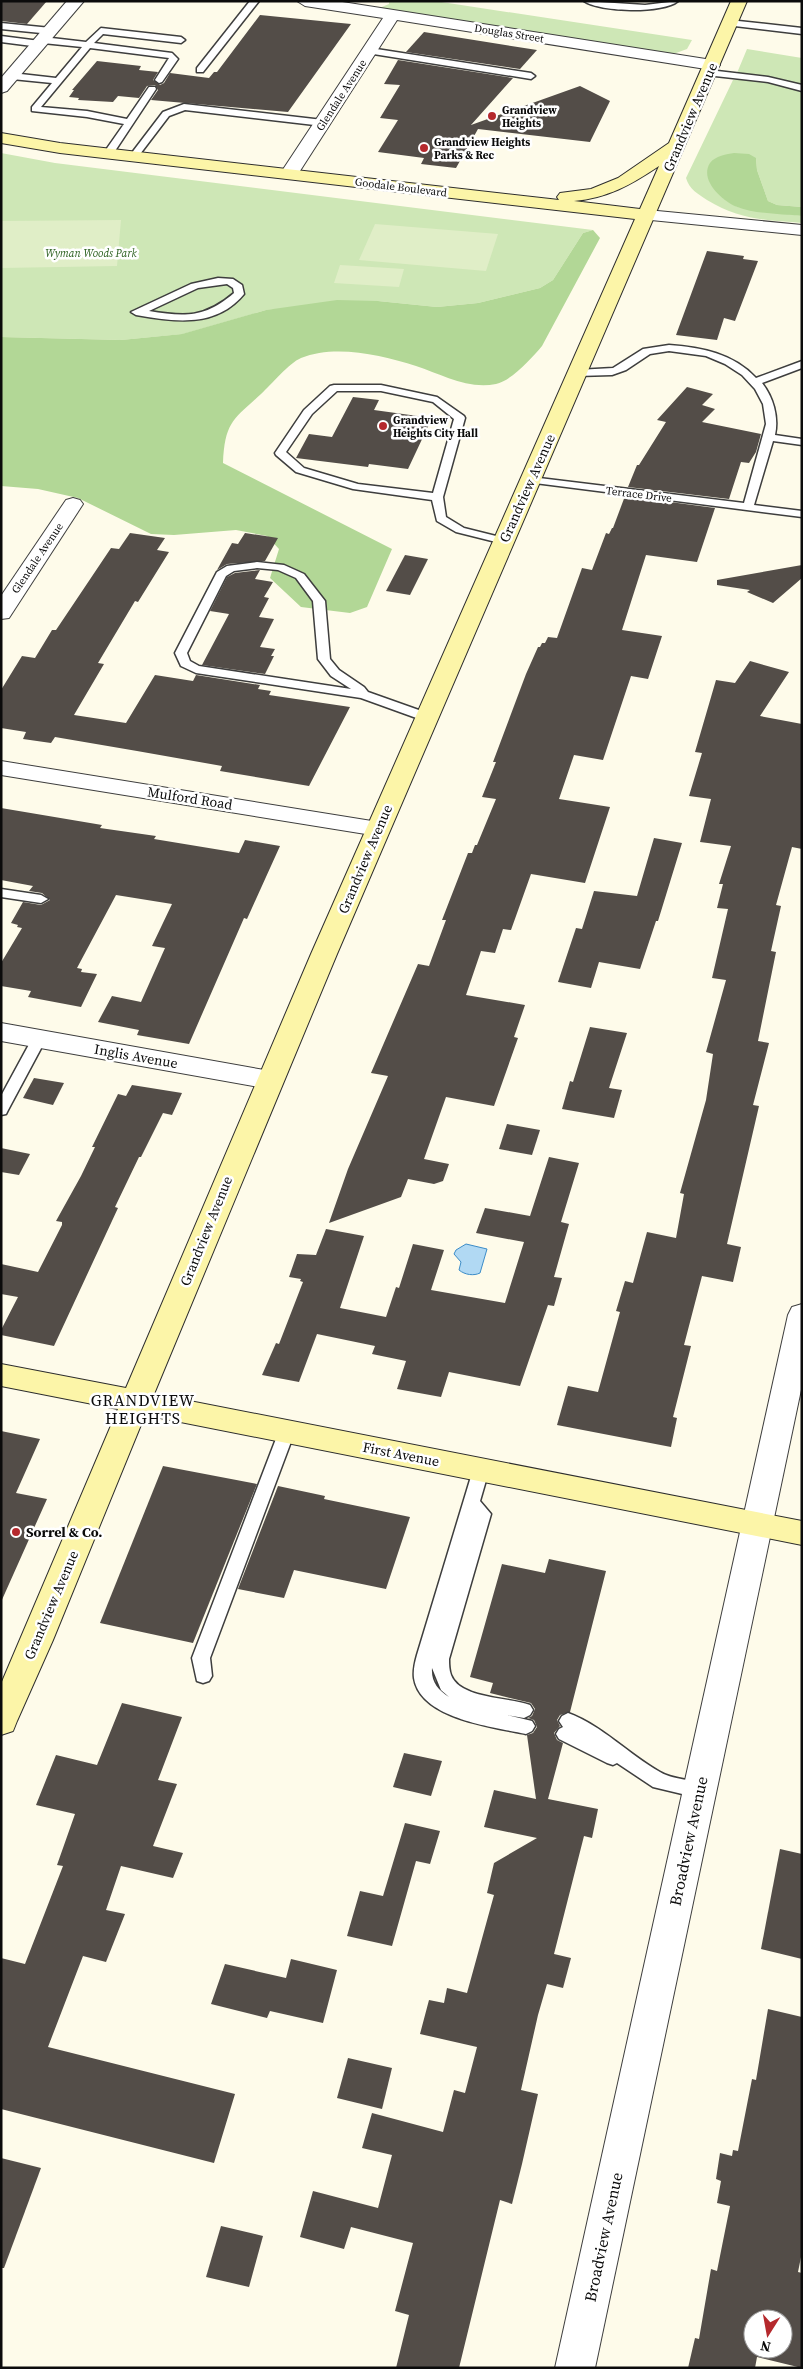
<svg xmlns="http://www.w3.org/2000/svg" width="803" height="2369" viewBox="0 0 803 2369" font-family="'Source Serif 4',serif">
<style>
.green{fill:#cee7b6}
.forest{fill:#b2d796}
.pitch{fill:#e0eec7}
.water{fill:#b1d9f3;stroke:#3b8cc8}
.building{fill:#534d48;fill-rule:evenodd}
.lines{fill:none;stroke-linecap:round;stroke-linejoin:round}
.lane-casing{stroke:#3e3e3e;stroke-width:3}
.street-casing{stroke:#3e3e3e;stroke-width:2}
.secondary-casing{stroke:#2d2d2d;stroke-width:2}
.lane{fill:#fff;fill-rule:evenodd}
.street{fill:#fff;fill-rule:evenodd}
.secondary{fill:#fcf5a8;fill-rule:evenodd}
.poi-dot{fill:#b5292d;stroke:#fff;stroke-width:2}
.labels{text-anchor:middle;stroke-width:5;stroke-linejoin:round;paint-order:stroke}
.far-street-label{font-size:11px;fill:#0b0b0b;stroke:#fff}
.far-poi-label{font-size:11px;font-weight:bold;fill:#0b0b0b;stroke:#fff;text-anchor:start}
.far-park-label{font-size:11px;font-style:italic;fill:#2b601f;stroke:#fff}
.street-label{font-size:14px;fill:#0b0b0b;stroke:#fff}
.poi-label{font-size:14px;font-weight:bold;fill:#0b0b0b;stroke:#fff;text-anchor:start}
.quarter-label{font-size:16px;letter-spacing:1px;fill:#0b0b0b;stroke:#fff}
.near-street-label{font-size:16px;fill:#0b0b0b;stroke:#fff}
</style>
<rect width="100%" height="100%" fill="#fefbea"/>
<!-- green -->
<g class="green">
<path d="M389,1H435L692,40L687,49L676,53H661L377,9L389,4Z"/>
<path d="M747,49L802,58V85L788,81L737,73Z"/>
<path d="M738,79L774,83L802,91V207L777,205L768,201L757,170L756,158L723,198L737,207L802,216V223C765,220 740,220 707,200C698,194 689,189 686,178L733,80Z"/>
<path d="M1,153L55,163L593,230L583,233L553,280L540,288L478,303L437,307L378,301L266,310L183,334L121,340L1,337Z"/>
</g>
<!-- forest -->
<g class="forest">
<path d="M734,153L749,154L756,158L757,170L768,201L777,205L802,207V216C781,214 756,214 737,207C722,201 699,180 710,163C715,156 727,154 734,153Z"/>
<path d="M593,230L600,238L542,346C532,358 511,381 496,384C468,390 441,374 416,366C382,355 335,344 301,358C289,363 271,385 261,394C233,420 225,422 223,463L392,549L367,607L350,613L301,607L270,578L279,549L267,536L236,530L174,535L151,534L78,498L38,489L1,486V337L121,340L182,334L266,310L337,300L378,301L437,307L478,303L540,288L553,280L583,233Z"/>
</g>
<!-- pitch -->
<g class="pitch">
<path d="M121,220L117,266L1,268V221Z"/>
<path d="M375,224L498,234L486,271L359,260Z"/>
<path d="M340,265L404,269L399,287L334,283Z"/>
</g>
<!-- water -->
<path class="water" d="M466,1244L487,1249L480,1273C474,1276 465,1275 459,1270L461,1262L454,1254L456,1250Z"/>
<!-- building -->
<g class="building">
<path d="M1,1H47L27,24L1,21Z"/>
<path d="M260,15L351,24L288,112L151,100L158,90L155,85L147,86L139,98L118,96L113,102L78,100L79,98L69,97L74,90H72L97,61L141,66L139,70L158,72L153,80L160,85L164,83L170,73L209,78L214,72H217Z"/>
<path d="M424,32L537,50L520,69L406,52Z"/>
<path d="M398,60L513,78L471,125L580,86L610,101L590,142L478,129L456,168L421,164L424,158L378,152L398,120L380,118L400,85L384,84Z"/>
<path d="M707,251L744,256L743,259L758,261L735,321L724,318L717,340L676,335Z"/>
<path d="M687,387L713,394L702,405L715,409L702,422L761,434L756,452L749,463L741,462L729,499L628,487L637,465H639L666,422L657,420Z"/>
<path d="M353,397L379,400L374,410L432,418L408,469L369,464L368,467L296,458L309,434L332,437Z"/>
<path d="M625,496L715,508L697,562L646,555L622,630L662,636L648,679L631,676L603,760L574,755L559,799L610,807L585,883L531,874L511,930L503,929L495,953L481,951L466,995L525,1005L514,1037L518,1038L494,1106L446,1097L424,1159L449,1164L443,1181L434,1184L408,1179L401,1197L329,1223L348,1169L388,1076L371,1073L418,964L429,966L446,920H442L468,853H472L475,845H477L496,799L482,797L496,762H493L526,674L538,647H540L542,643H545L548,637L557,638L582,568L592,570L606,533L609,534L612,528H613Z"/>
<path d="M130,533L165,538L157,550L169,552L138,602L135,601L98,663L104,664L74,715L126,723L155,675L193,681L196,675L260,685L258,689L271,691L269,695L350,707L309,786L220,771L222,766L137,751L55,737L51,743L23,739L26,732L1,728V690L22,656L35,658L52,630H56L111,548L119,549Z"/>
<path d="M245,533L278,538L265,561L227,564L217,570L232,543L238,544Z"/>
<path d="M405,555L428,559L410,595L386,591Z"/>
<path d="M802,565V578L773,603L747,592L750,590L717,585V580Z"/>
<path d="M260,570L255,579L273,582L264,597L269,598L259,617L274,619L260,647L275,649L271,656H274L265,674L202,665L229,614L210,611L227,577L235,573Z"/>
<path d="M750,661L789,672L760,716L802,724V849L792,847L776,905L781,906L771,951L776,952L758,1041L769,1043L753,1105L759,1106L727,1244L741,1247L733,1282L702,1276L684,1345L691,1346L673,1417L677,1418L671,1447L557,1425L568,1386L598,1392L620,1312L616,1311L625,1281L633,1283L647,1232L676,1238L684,1194L680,1193L706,1100L713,1054L706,1052L726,980L712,978L728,909L717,908L723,884H719L731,846L700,842L711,799L689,796L702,753L695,752L716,680L735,683Z"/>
<path d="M1,808L102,825L100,828L156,836L154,839L239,853L245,840L280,846L247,919L244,918L189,1044L137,1035L139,1030L98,1022L112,996L141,1002L165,948L152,946L172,904L116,895L77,968L82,969L81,972L97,974L81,1007L28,997L31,991L1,986V963L22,928L17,927L18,925L11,923L23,902L41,905L50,900L42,893L29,891L33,886L1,880Z"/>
<path d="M654,838L682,843L658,921H656L640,969L599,962L591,988L558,982L576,928L582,929L594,891L637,896Z"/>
<path d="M590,1027L627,1033L609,1088L622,1090L614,1118L562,1109L570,1081L573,1082Z"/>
<path d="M34,1078L64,1083L53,1105L23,1098Z"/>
<path d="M132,1085L182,1093L172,1115L163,1113L141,1157H139L115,1207L118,1208L54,1346L1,1335V1330L18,1297L1,1294V1264L38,1272L62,1225V1222L56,1221L81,1176L95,1147H92L118,1094L126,1096Z"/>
<path d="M507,1124L540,1130L532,1155L499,1149Z"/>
<path d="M1,1148L30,1154L19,1175L1,1172Z"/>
<path d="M549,1157L579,1163L561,1222L569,1224L554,1277L562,1278L554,1306L548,1305L520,1386L449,1372L441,1397L397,1389L406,1361L372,1354L375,1346L317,1334L299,1382L262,1375L276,1343L279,1344L303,1282L300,1281L301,1279L289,1277L297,1254L316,1255L326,1229L364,1236L340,1308L386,1317L396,1287L399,1288L413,1244L444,1250L431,1290L505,1303L524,1242L476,1233L485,1208L530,1216Z"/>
<path d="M1,1431L40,1439L16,1493L47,1499L1,1602Z"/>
<path d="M163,1466L257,1484L193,1643L100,1623Z"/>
<path d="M278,1486L325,1496L324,1499L410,1517L386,1589L294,1570L284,1598L238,1589Z"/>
<path d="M549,1559L606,1571L570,1712L560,1715L557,1720L560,1726L554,1733L557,1740L563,1743L548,1799L598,1809L592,1838L584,1836L554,1954L571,1958L563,1988L547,1984L538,2015L521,2090L538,2094L522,2164L512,2204L500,2200L459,2368H396L409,2315L395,2311L413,2243L351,2227L344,2249L300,2237L313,2191L378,2208L392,2155L362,2148L372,2113L443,2132L454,2090L465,2093L477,2047L420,2034L429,2000L444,2003L447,1988L467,1993L494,1895L487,1893L494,1863L537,1838L484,1827L494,1790L536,1799L527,1735L533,1733L537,1727L534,1720L528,1718L532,1716L535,1709L531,1703L490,1693L493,1683L470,1677L502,1564L545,1573Z"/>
<path d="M122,1703L182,1717L158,1780L177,1784L153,1846L183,1853L173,1878L121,1866L106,1910L125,1914L106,1962L83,1956L48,2047L235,2094L214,2163L1,2109V1958L25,1964L63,1866L57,1865L75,1814L36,1805L56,1755L97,1765Z"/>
<path d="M404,1753L442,1761L431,1796L393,1787Z"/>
<path d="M405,1823L440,1831L430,1864L416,1861L392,1946L347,1936L360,1891L383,1896Z"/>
<path d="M780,1849L802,1854V1959L761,1949Z"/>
<path d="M291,1959L337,1970L323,2023L270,2011L267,2018L211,2004L225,1964L286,1978Z"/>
<path d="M768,2009L802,2017V2252L798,2272L802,2273V2368L757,2357L755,2368H688L695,2338L699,2339L711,2269L717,2271L730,2206L717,2203L721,2181L716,2179L720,2153L732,2156L733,2150L738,2151L752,2079L756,2080ZM753,2319H783V2349H753Z"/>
<path d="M348,2058L392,2068L382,2109L337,2098Z"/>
<path d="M1,2158L41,2168L4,2268H1Z"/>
<path d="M221,2226L263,2236L249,2287L206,2277Z"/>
</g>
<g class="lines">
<!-- lane casing -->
<g class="lane-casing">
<g id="lane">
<path d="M250,1H259L203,72H197V68Z"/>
<path d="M584,1L645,5L678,1C663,14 599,12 584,1Z"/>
<path d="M729,20L802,28V34L726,25V21Z"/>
<path d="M1,23L51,28L55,31L51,34L1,29Z"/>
<path d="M101,28L181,37L185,40L181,43L103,34L94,43L172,53L178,59L162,82L159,83L155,80L169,58L90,48L41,107L87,111L127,119L149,87H155L156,89L113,154L108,157L103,154L124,124L87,117L32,111V107L52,83L12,79L8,76L12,73L56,78L82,47L43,43V46L40,47L1,42V36L40,41V38L43,37L86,42Z"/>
<path d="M370,48L531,73L535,76L531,79L367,53V49Z"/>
<path d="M709,70L768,77L802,85V91L768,82L706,75V71Z"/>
<path d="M184,104L323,120L328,123L323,126L185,110L169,116L137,158H131V154L163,112Z"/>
<path d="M218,278L233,279L242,285L244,294C216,328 175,322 136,315L131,312L191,284ZM227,284L233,288L234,293C205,318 185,317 149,311L198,288Z"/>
<path d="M669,345C701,347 734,354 756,378L802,361V368L762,383C773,397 779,417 775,435L802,439V445L773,441L754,505L802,511V517L527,482V478L531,477L744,503L766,424L763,404L755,389L742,375L725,364L706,356L669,351L650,354L626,370L612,375L577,376L572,373L577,370L613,368L643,349Z"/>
<path d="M334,385H381L437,397L464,416L465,418L443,497L446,517L464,528L508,539L510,541L508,543L504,544L456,532L437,521L432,500L353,489L296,472L276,455L275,453L304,410L330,386ZM337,391H381L433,402L454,419L433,493L358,484L304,468L286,452L312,414Z"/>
<path d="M257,562L284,565L304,574L325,601L330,659L339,670L364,687L368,692L430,714L432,717L430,720H422L361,698L196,673L181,666L175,653L217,572L227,566ZM257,568L278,570L296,578L313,601L318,659L331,676L351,689L199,666L190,661L187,653L226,576L234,571Z"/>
<path d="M1,889L41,895L48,899L41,903L1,897Z"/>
<path d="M39,1034L46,1039L8,1110L6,1114L1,1115V1096L32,1039Z"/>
<path d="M287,1425L293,1427L295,1431L210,1658L212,1676L209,1681L203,1683L197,1681L192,1658L279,1431L281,1427Z"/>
<path d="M481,1464L487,1465L489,1470L480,1501L491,1514L449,1659C449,1664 449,1670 451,1675C460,1699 509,1697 530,1705L533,1710L530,1715L524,1718L507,1715L532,1721L535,1726L532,1731L526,1734C494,1727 420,1719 414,1678C413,1670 415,1662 417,1655L473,1470L475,1465ZM432,1668L441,1690L449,1697C438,1690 431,1682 432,1668Z"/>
<path d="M568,1713C603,1726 628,1754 660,1772C673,1780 691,1779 705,1784L708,1790L705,1796L699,1798L653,1787L617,1763L613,1765L607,1763L559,1739L556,1734L559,1729L563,1727L559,1721L562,1716Z"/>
</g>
</g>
<!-- street casing -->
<g class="street-casing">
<g id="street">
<path d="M67,1H84L7,91L1,93V78Z"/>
<path d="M297,1H336L712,60L718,62L720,65L718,68L712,70L397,20L298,174L295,178H283L280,174L383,18L305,6Z"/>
<path d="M647,210L802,225V235L641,219L638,215L641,211Z"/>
<path d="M73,498L80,500L83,504L9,618L1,619V596L66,500Z"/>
<path d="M1,761L378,822L386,824L390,829L386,834L378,836L1,775Z"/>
<path d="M1,1023L270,1071L279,1074L283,1080L279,1086L270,1089L1,1041Z"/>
<path d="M802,1304V1385L595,2368H555L788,1315L792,1307Z"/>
</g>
</g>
<!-- secondary casing -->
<g class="secondary-casing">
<path id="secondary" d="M731,1H747L337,954L154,1394L802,1521V1545L145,1415L53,1640L17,1721L13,1731L1,1735V1684L118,1409L1,1386V1364L126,1388L311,954L635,219L60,153L1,143V133L60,143L559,200L557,197L560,193L591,189L618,178L669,143ZM659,166L640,209L574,201C607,198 631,185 659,166Z"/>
</g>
<!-- lane -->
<use href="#lane" class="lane"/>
<!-- street -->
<use href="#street" class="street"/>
<!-- secondary -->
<use href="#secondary" class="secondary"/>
</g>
<!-- markers -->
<g class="poi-dot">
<circle cx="492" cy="116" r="5"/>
<circle cx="424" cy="148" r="5"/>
<circle cx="383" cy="426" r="5"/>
<circle cx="16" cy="1532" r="5"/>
</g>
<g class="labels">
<!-- far-street labels -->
<g class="far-street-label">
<text transform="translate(509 33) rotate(9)" y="4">Douglas Street</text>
<text transform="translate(341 95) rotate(-57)" y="4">Glendale Avenue</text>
<text transform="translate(401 187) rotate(7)" y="4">Goodale Boulevard</text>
<text transform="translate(639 494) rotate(7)" y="4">Terrace Drive</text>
<text transform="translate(37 558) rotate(-56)" y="4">Glendale Avenue</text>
</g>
<!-- far-poi labels -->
<g class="far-poi-label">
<text x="502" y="114">Grandview<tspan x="502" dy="13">Heights</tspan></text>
<text x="434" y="146">Grandview Heights<tspan x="434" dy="13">Parks &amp; Rec</tspan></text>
<text x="393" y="424">Grandview<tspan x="393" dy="13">Heights City Hall</tspan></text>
</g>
<!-- far-park labels -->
<g class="far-park-label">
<text x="91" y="257">Wyman Woods Park</text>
</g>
<!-- street labels -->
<g class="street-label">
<text transform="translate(690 117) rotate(-67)" y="5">Grandview Avenue</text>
<text transform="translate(527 488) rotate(-66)" y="5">Grandview Avenue</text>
<text transform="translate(190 798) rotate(9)" y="5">Mulford Road</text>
<text transform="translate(365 859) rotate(-67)" y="5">Grandview Avenue</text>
<text transform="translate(136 1056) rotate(10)" y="5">Inglis Avenue</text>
<text transform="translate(206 1231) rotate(-68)" y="5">Grandview Avenue</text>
<text transform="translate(401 1454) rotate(11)" y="5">First Avenue</text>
<text transform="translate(51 1605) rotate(-67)" y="5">Grandview Avenue</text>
</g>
<!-- poi labels -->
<g class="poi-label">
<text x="26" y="1537">Sorrel &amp; Co.</text>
</g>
<!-- quarter labels -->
<g class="quarter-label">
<text x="143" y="1406">GRANDVIEW<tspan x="143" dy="18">HEIGHTS</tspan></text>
</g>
<!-- near-street labels -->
<g class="near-street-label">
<text transform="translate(688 1841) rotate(-78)" y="6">Broadview Avenue</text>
<text transform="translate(603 2237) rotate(-78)" y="6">Broadview Avenue</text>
</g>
</g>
<!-- border -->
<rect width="803" height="2369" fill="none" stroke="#0b0b0b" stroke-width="5"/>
<!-- north arrow -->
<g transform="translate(768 2334) rotate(191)"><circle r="24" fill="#ffffff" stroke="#9d9d9d"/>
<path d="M0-4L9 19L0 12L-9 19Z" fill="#b5292d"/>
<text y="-8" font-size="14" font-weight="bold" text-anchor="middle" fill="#0b0b0b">N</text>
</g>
</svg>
